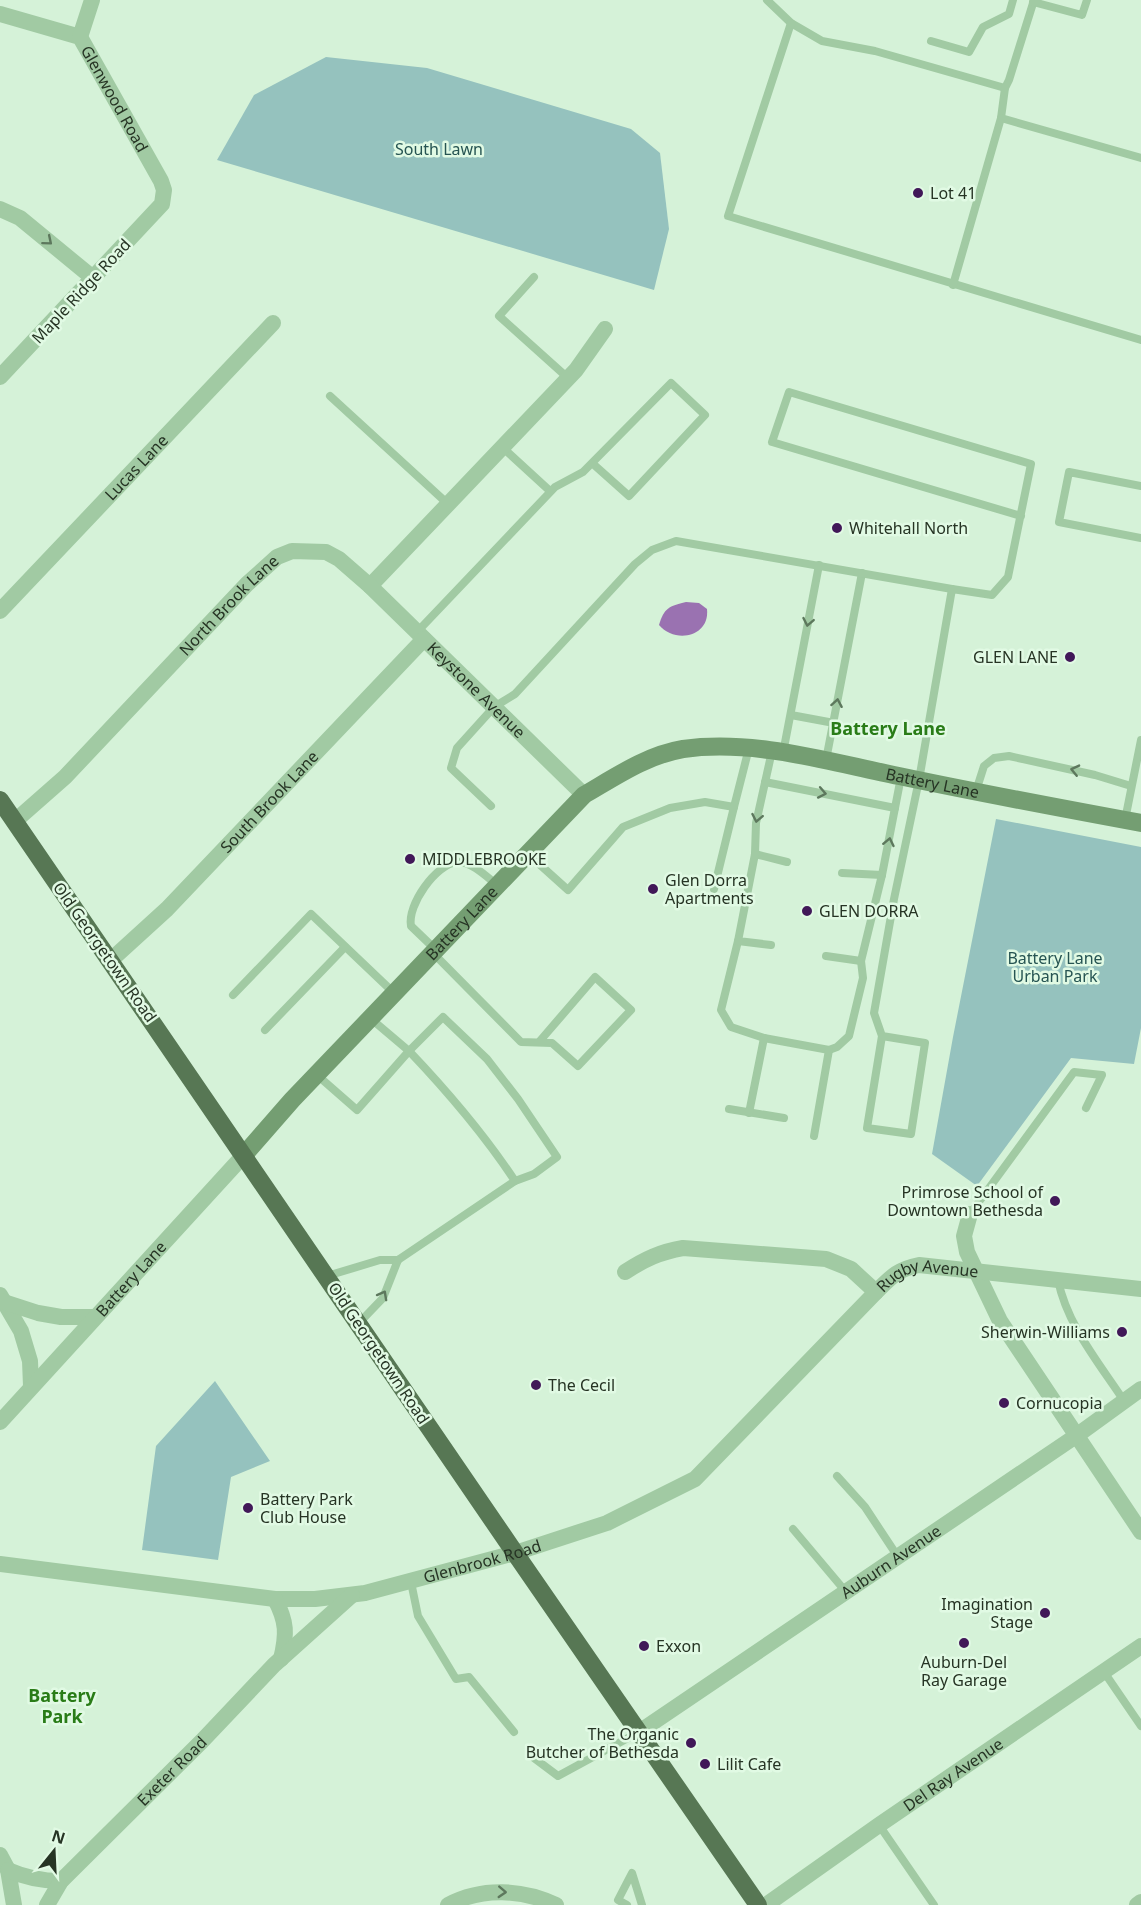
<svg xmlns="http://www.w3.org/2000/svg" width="1141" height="1905" viewBox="0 0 1141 1905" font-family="'Noto Sans',sans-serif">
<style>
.green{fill:#95c2be}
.water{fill:#9a72b1}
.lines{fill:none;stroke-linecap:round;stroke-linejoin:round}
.lane{stroke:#a1caa3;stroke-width:8}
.street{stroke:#a1caa3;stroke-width:16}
.secondary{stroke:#749e72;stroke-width:18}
.primary{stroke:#577754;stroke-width:18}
.oneway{stroke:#5d785d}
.poi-dot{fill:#411858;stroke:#e1fae4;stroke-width:2}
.labels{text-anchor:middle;stroke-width:5;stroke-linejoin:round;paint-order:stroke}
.street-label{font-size:16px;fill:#263424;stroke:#e1fae4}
.park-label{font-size:16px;fill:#265452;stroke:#e1fae4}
.poi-label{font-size:16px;fill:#263424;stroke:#e1fae4;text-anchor:start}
.neighbourhood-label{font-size:18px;font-weight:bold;fill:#297c17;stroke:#e1fae4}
</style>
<rect width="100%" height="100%" fill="#d5f2d8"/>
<!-- green -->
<g class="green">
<path d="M326,57L427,68L631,129L660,153L669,229L654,290L217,160L254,95Z"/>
<path d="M996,819L1141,847V1028L1134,1064L1071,1058L977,1186L932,1154L953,1037Z"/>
<path d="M215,1381L270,1461L231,1477L218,1560L142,1550L156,1446Z"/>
</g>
<!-- water -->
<path class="water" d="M686,602L699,603L707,609C710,637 675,644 659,625C664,608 669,606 686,602Z"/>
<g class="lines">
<!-- lane -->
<g class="lane">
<path d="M767,0L791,23L822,41L875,51L1005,88"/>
<path d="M1034,0L1009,80L1005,88L1001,118L1141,158"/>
<path d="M1033,2L1082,15L1087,0"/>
<path d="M791,23L728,216L1141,340"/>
<path d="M931,41L969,52L983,27L1009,14L1013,0"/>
<path d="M534,277L499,316L568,378"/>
<path d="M953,285L1001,118"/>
<path d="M330,396L448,504"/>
<path d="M502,447L550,491"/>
<path d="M1141,486L1069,472L1059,522L1141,538"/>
<path d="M417,632L555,487L583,472L671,383L705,415L629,496L592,463"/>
<path d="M791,715L834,723"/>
<path d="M783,753L819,565"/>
<path d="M826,760L862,573"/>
<path d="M765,782L895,808"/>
<path d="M976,791L984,766L994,758L1009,756L1095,775L1131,786"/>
<path d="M491,806L451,768L457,748L494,707L515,694L635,564L652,550L676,541L952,589"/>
<path d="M1125,820L1141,740"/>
<path d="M528,854L568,890L623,827L670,808L705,802L734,807L749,748"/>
<path d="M755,854L787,862"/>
<path d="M842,873L882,875"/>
<path d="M714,889L734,807"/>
<path d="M738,941L721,1010L731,1027L764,1038L829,1050L837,1047L849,1036L863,978L861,961"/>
<path d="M771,945L738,941L755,854L756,823L772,751"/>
<path d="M436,950L411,926C407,905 436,864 457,862C471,861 487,877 497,885"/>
<path d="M433,953L521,1042L552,1043L578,1066L631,1010L595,977L539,1042"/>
<path d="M826,956L861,961L882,875L901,777"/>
<path d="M233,995L311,914L394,993"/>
<path d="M265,1030L345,947"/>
<path d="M882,1036L925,1043L911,1134L867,1128L882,1036L874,1013L894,899L919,780L952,589L992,595L1008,577L1031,464L789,392L772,442L1021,516"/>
<path d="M317,1075L357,1110L409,1051C448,1092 484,1134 515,1181"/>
<path d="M729,1109L784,1118"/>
<path d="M749,1113L764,1038"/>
<path d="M814,1136L829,1050"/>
<path d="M970,1214L1074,1072L1102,1075L1086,1108"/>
<path d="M327,1276L380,1260H398L515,1181L534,1174L557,1157L518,1099L487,1059L443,1017L409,1051L370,1018"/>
<path d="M1058,1280C1067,1325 1099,1363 1124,1401"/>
<path d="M359,1323L383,1298L398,1260"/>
<path d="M837,1476L865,1507L898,1557"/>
<path d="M793,1529L846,1592"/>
<path d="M411,1582L418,1616L456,1679L469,1677L514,1732"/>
<path d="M1104,1672L1141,1726"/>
<path d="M534,1758L558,1776L639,1732"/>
<path d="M879,1825L934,1905"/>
<path d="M627,1905L618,1900L632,1873L642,1905"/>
</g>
<!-- street -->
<g class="street">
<path id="s1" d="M0,14L80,37L161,181L164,190L162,204L0,377"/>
<path d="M80,37L92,0"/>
<path d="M0,209L20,218L93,278"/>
<path d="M370,586L576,370L605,329"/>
<path id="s2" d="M0,611L273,323"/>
<path id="s3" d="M15,821L65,777L247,584L277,557L292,551L326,552L339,559L370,586L584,795"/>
<path id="s4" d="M111,960L167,909L424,639"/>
<path d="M970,1214L964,1236L967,1252L1000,1321L1141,1532"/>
<path d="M625,1272C645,1259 660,1252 683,1248L826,1259L851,1269L876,1292"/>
<path d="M0,1295L21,1331L30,1361L31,1386"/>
<path d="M1,1301L38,1313L61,1317H95"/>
<path id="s5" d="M0,1422L244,1155"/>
<path id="s6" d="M0,1564L275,1599H315L365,1593L515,1553L607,1523L695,1479L876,1292C891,1277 898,1269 919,1265L1141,1289"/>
<path d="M275,1599C287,1622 287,1634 281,1659"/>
<path id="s7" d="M639,1732L1076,1436L1141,1389"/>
<path d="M0,1855L8,1870L14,1905"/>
<path d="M8,1870C26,1878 41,1881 61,1881"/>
<path id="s8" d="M47,1905L61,1881L202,1741L274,1665L352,1595"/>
<path d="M448,1905C482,1887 522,1889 556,1905"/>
<path id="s9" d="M766,1905L879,1825L1141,1646"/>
<path d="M1137,1905L1141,1902"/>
</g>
<!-- secondary -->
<path class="secondary" id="s10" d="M244,1155L292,1100L584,795C615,777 647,755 683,749C755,739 829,762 899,776C979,793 1060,808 1141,823"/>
<!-- primary -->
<path class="primary" d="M0,800L515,1553L758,1905"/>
</g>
<!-- one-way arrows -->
<defs><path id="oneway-chevron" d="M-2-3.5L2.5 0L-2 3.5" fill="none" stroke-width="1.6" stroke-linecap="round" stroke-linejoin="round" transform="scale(1.5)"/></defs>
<g class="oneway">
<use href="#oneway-chevron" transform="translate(48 241) rotate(40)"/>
<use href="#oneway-chevron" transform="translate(808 622) rotate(101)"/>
<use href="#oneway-chevron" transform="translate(837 703) rotate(-80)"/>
<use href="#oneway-chevron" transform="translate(1075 770) rotate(-167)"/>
<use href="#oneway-chevron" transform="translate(822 793) rotate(11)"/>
<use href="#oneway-chevron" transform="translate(757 818) rotate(101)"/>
<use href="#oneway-chevron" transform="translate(889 842) rotate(-78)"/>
<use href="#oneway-chevron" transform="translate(383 1295) rotate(-61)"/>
<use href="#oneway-chevron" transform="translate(502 1892) rotate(3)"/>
</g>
<!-- markers -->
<g class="poi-dot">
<circle cx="918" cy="193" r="6"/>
<circle cx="837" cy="528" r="6"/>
<circle cx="1070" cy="657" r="6"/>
<circle cx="410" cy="859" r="6"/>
<circle cx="653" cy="889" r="6"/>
<circle cx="807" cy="911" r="6"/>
<circle cx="1055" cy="1201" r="6"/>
<circle cx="1122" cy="1332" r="6"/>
<circle cx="536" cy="1385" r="6"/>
<circle cx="1004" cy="1403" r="6"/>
<circle cx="248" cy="1508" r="6"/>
<circle cx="1045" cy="1613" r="6"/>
<circle cx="964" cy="1643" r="6"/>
<circle cx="644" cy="1646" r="6"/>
<circle cx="691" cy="1743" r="6"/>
<circle cx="705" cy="1764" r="6"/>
</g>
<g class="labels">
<!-- street labels -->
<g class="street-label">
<text dy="6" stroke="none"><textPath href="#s1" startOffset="154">Glenwood Road</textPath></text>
<text transform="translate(81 291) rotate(-47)" y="6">Maple Ridge Road</text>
<text dy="6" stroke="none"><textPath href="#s2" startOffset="198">Lucas Lane</textPath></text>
<text dy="6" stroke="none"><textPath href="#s3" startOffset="304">North Brook Lane</textPath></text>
<text dy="6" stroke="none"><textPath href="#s3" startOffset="627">Keystone Avenue</textPath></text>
<text dy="6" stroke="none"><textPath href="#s10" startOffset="858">Battery Lane</textPath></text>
<text dy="6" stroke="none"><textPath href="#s4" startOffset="224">South Brook Lane</textPath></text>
<text dy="6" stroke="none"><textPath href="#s10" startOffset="318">Battery Lane</textPath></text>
<text transform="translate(105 952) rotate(55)" y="6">Old Georgetown Road</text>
<text dy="6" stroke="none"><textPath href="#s5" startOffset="194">Battery Lane</textPath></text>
<text dy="6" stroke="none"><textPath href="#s6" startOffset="1036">Rugby Avenue</textPath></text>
<text transform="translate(379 1353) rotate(56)" y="6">Old Georgetown Road</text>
<text dy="6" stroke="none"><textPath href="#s6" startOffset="489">Glenbrook Road</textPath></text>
<text dy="6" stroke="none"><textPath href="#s7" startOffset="304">Auburn Avenue</textPath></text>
<text dy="6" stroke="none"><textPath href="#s8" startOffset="184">Exeter Road</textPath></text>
<text dy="6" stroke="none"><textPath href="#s9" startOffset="228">Del Ray Avenue</textPath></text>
</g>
<!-- park labels -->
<g class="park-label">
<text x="439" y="155">South Lawn</text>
<text x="1055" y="964">Battery Lane<tspan x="1055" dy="18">Urban Park</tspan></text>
</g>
<!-- poi labels -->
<g class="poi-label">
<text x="930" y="199">Lot 41</text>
<text x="849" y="534">Whitehall North</text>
<text x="1058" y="663" text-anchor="end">GLEN LANE</text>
<text x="422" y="865">MIDDLEBROOKE</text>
<text x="665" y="886">Glen Dorra<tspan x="665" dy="18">Apartments</tspan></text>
<text x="819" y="917">GLEN DORRA</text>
<text x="1043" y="1198" text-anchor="end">Primrose School of<tspan x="1043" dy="18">Downtown Bethesda</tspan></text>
<text x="1110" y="1338" text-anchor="end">Sherwin-Williams</text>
<text x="548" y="1391">The Cecil</text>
<text x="1016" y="1409">Cornucopia</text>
<text x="260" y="1505">Battery Park<tspan x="260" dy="18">Club House</tspan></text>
<text x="1033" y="1610" text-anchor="end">Imagination<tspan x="1033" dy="18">Stage</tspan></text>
<text x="656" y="1652">Exxon</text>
<text x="964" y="1668" text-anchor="middle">Auburn-Del<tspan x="964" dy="18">Ray Garage</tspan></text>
<text x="679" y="1740" text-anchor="end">The Organic<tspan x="679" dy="18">Butcher of Bethesda</tspan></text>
<text x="717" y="1770">Lilit Cafe</text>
</g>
<!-- neighbourhood labels -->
<g class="neighbourhood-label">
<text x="888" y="735">Battery Lane</text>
<text x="62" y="1702">Battery<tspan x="62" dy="21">Park</tspan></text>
</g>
</g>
<!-- north arrow -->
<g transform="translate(54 1851) rotate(18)" stroke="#e1fae4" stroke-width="4.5" paint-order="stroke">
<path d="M0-4.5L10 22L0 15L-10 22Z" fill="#263424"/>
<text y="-9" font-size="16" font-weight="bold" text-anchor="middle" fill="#263424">N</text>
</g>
</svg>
